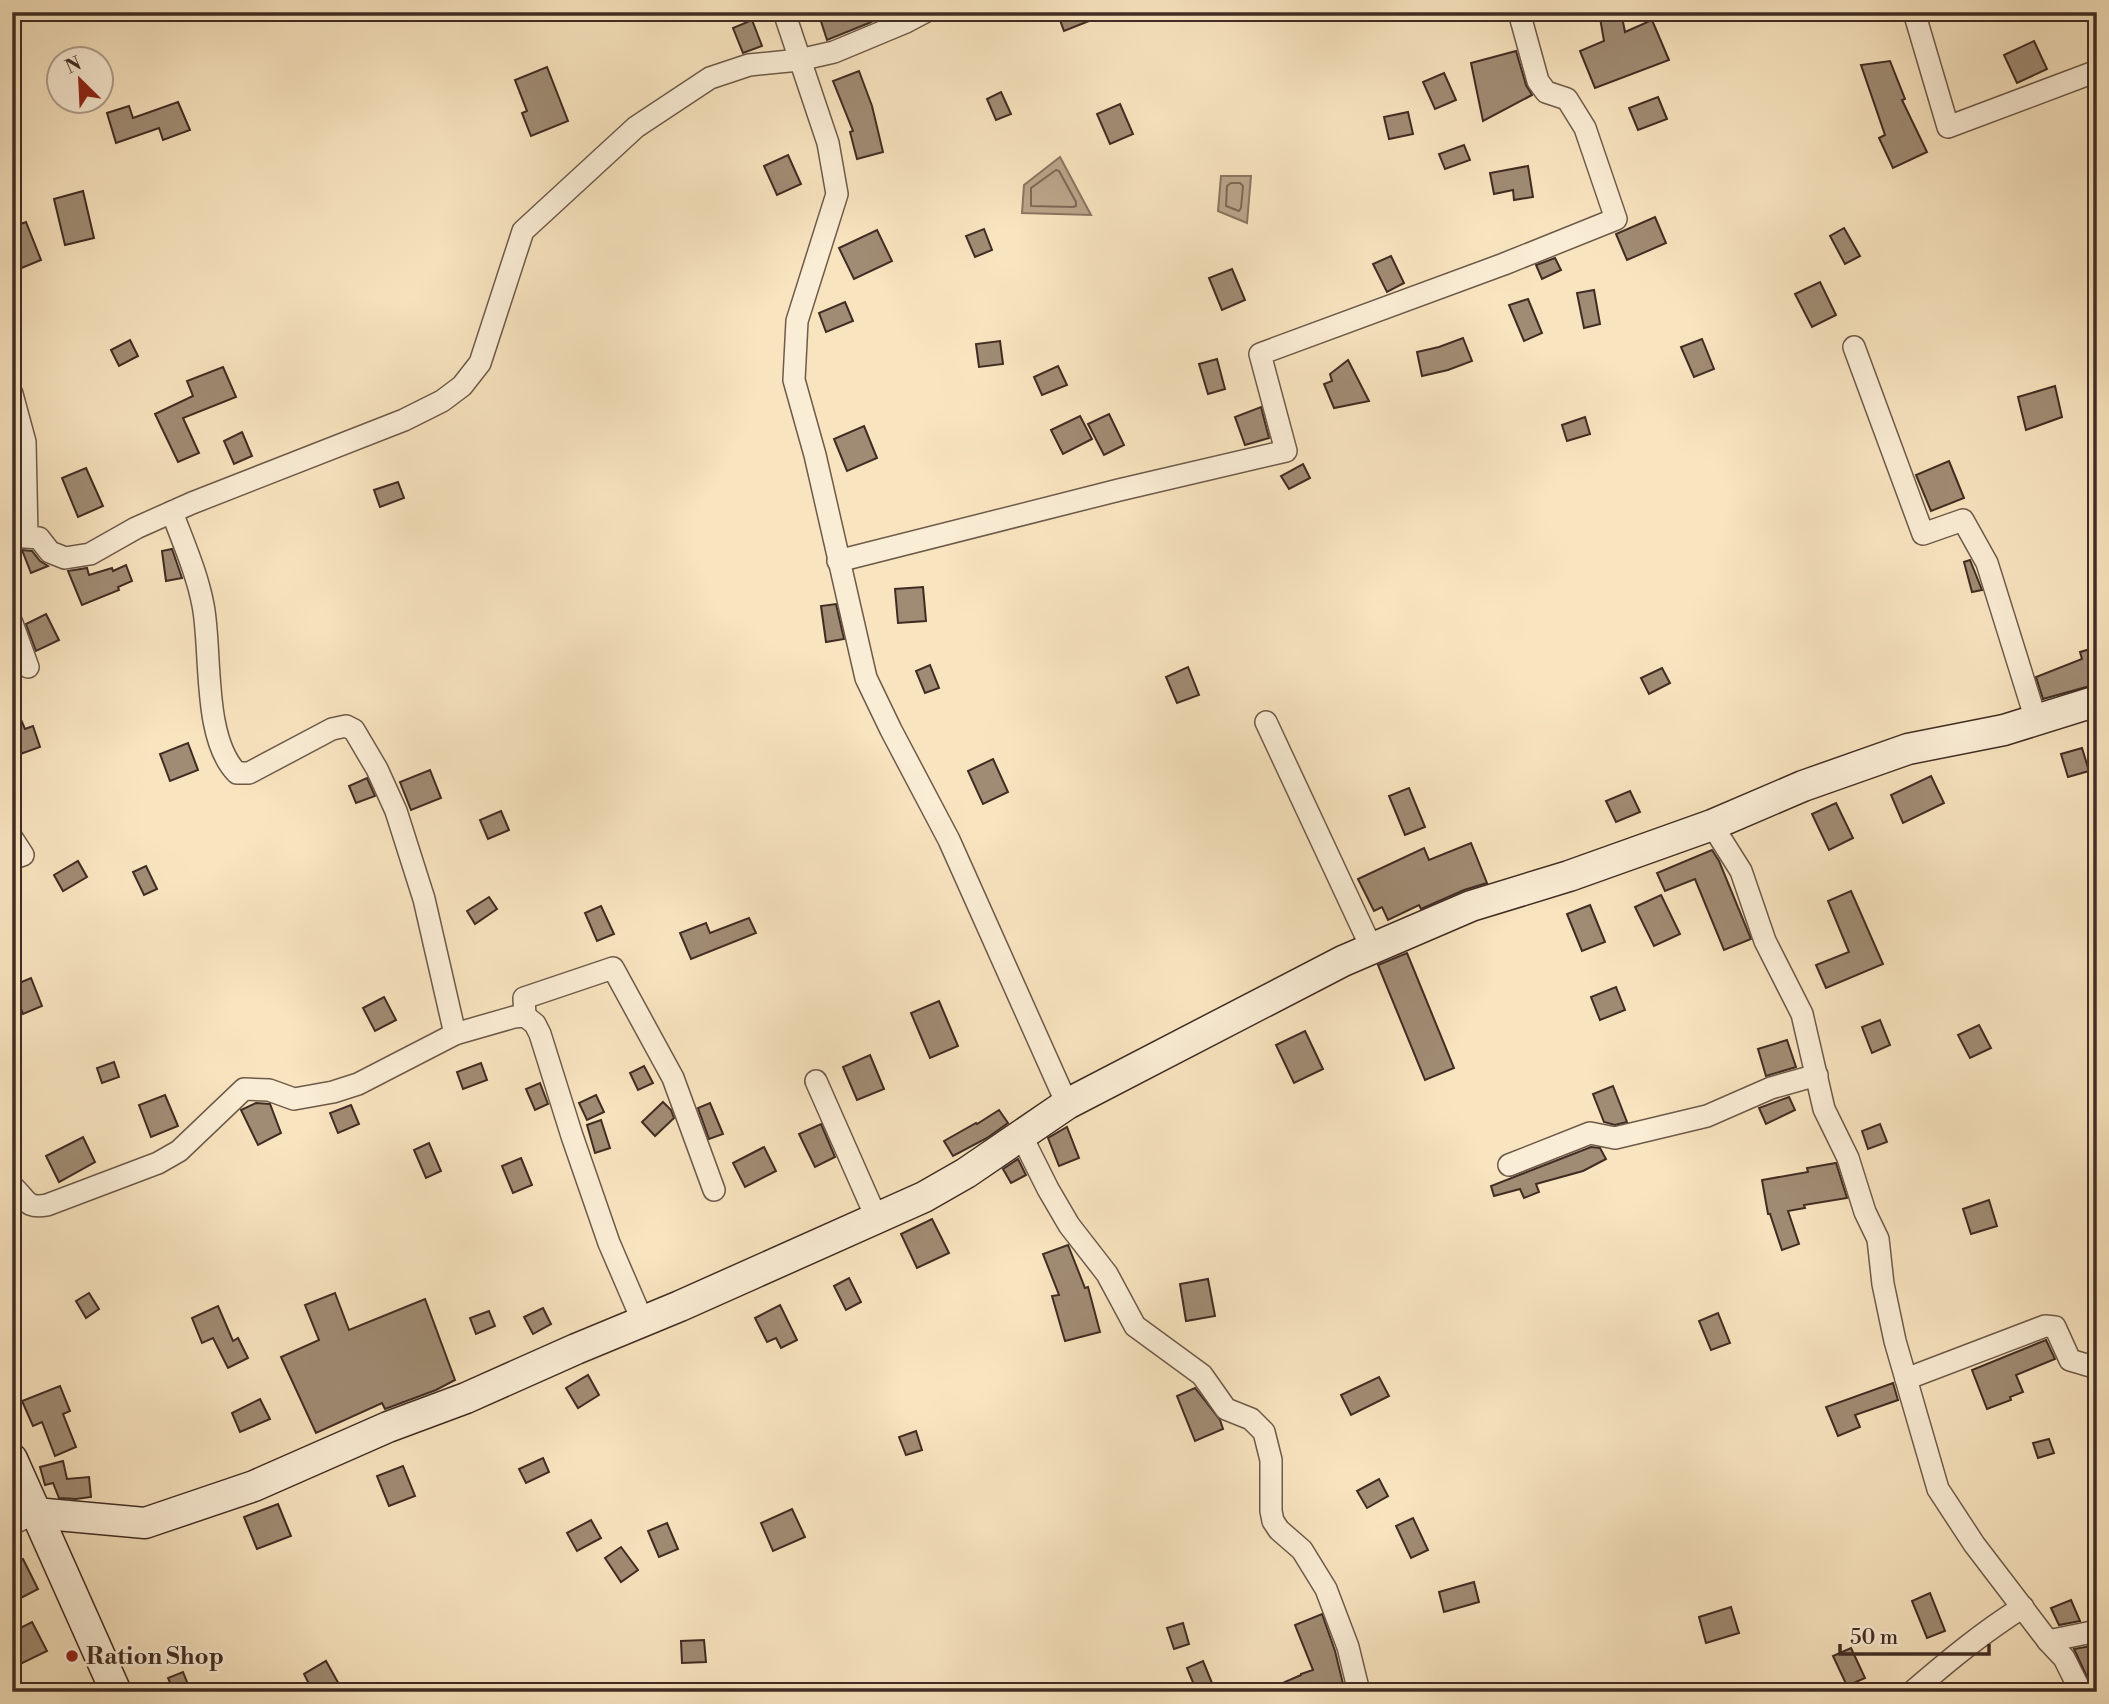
<svg xmlns="http://www.w3.org/2000/svg" width="2109" height="1704" viewBox="0 0 2109 1704" font-family="'Libre Bodoni',serif">
<style>
.water{fill:#b9a58a;stroke:#897561;stroke-width:2}
.lines{fill:none;stroke-linecap:round;stroke-linejoin:round}
.shore{stroke:#7c6856;stroke-width:2}
.building{fill:#a08c74;stroke:#402c23;stroke-width:2}
.street-casing{stroke:#6e5a4a;stroke-width:24}
.secondary-casing{stroke:#402c23;stroke-width:33}
.street{stroke:#faedd5;stroke-width:21}
.secondary{stroke:#faedd5;stroke-width:30}
.poi-dot{fill:#8f2418;stroke:#faedd5;stroke-width:2.5}
.labels{text-anchor:middle;stroke-width:5;stroke-linejoin:round;paint-order:stroke}
.poi-label{font-size:24px;font-weight:bold;fill:#402c23;stroke:#faedd5;text-anchor:start}
</style>
<rect width="100%" height="100%" fill="#f8e4bf"/>
<filter id="stains"><feTurbulence type="fractalNoise" baseFrequency=".00286" numOctaves="4"/><feColorMatrix values="0 0 0 0 .2 0 0 0 0 .09 0 0 0 0 .02 0 0 0 .5 -.17"/></filter>
<radialGradient id="worn" r=".72"><stop offset=".6" stop-color="#630" stop-opacity="0"/><stop offset="1" stop-color="#630" stop-opacity=".3"/></radialGradient>
<!-- water -->
<g class="water">
<path d="M1060,157L1091,215L1022,213L1024,185Z"/>
<path d="M1221,176H1251L1247,223L1218,211Z"/>
</g>
<g class="lines">
<!-- shore -->
<g class="shore">
<path d="M1056,170L1059,171L1076,202V206L1073,207L1031,206V188Z"/>
<path d="M1231,183H1240L1243,186L1241,208L1239,211L1226,206L1227,186Z"/>
</g>
</g>
<!-- building -->
<g class="building">
<path d="M818,12H890L869,23L827,40Z"/>
<path d="M1057,12H1109V13L1064,31Z"/>
<path d="M1599,12H1621L1625,32L1652,20L1669,60L1595,88L1580,51L1604,41Z"/>
<path d="M752,20L762,46L743,53L733,28Z"/>
<path d="M2034,41L2047,69L2017,83L2004,55Z"/>
<path d="M1516,51L1526,85L1532,95L1483,121L1471,63Z"/>
<path d="M1890,61L1905,99L1902,100L1927,152L1893,168L1879,138L1885,135L1861,65Z"/>
<path d="M547,67L568,121L531,136L522,113L527,111L515,80Z"/>
<path d="M859,71L872,106L883,152L857,159L850,132L853,131L833,81Z"/>
<path d="M1444,73L1456,100L1435,109L1423,82Z"/>
<path d="M1001,92L1011,114L996,120L987,99Z"/>
<path d="M1658,97L1667,119L1638,130L1629,108Z"/>
<path d="M178,102L190,130L163,140L159,128L116,143L107,113L129,106L133,118Z"/>
<path d="M1120,104L1133,134L1110,144L1097,114Z"/>
<path d="M1408,112L1413,134L1389,139L1384,117Z"/>
<path d="M1464,145L1470,160L1445,169L1439,154Z"/>
<path d="M788,155L801,184L777,195L764,166Z"/>
<path d="M1528,166L1533,197L1514,200L1513,190L1494,194L1490,173Z"/>
<path d="M83,191L94,238L65,245L54,199Z"/>
<path d="M1655,217L1666,243L1627,260L1616,234Z"/>
<path d="M26,222L41,260L12,272V227Z"/>
<path d="M1844,228L1860,256L1845,264L1830,236Z"/>
<path d="M984,229L992,250L975,257L966,236Z"/>
<path d="M877,230L892,261L854,279L839,248Z"/>
<path d="M1391,256L1404,283L1387,292L1373,264Z"/>
<path d="M1555,258L1561,270L1542,279L1536,265Z"/>
<path d="M1232,269L1245,300L1222,310L1209,278Z"/>
<path d="M1820,282L1836,315L1812,327L1795,294Z"/>
<path d="M1594,290L1600,324L1584,328L1577,293Z"/>
<path d="M1528,299L1542,333L1524,341L1509,305Z"/>
<path d="M845,302L853,321L826,332L819,313Z"/>
<path d="M1463,338L1472,361L1448,370L1422,376L1417,352L1439,347Z"/>
<path d="M1702,339L1714,369L1694,377L1681,347Z"/>
<path d="M130,340L138,356L119,366L111,350Z"/>
<path d="M1000,341L1003,364L979,367L976,344Z"/>
<path d="M1217,359L1225,389L1208,394L1199,364Z"/>
<path d="M1348,360L1369,401L1334,408L1324,384L1332,381L1330,374Z"/>
<path d="M1058,366L1067,385L1042,395L1034,377Z"/>
<path d="M223,367L236,397L183,418L199,453L178,462L155,414L193,396L187,381Z"/>
<path d="M2055,386L2062,417L2026,430L2018,397Z"/>
<path d="M1261,407L1269,438L1245,445L1235,417Z"/>
<path d="M1109,414L1124,445L1104,455L1088,424Z"/>
<path d="M1080,416L1092,439L1063,454L1051,430Z"/>
<path d="M1585,417L1590,434L1567,441L1562,425Z"/>
<path d="M864,426L877,458L847,471L834,439Z"/>
<path d="M242,432L252,456L234,464L224,441Z"/>
<path d="M1949,461L1964,498L1931,511L1916,475Z"/>
<path d="M1303,464L1310,478L1289,489L1281,476Z"/>
<path d="M86,468L103,506L78,517L62,478Z"/>
<path d="M398,482L404,498L380,507L374,490Z"/>
<path d="M172,549L182,578L166,581L162,551Z"/>
<path d="M22,550L32,551L40,561L48,566L31,573Z"/>
<path d="M1970,560L1982,590L1972,592L1964,562Z"/>
<path d="M126,565L132,581L118,587L119,590L82,605L68,571L87,568L89,575L112,568L113,571Z"/>
<path d="M923,587L926,621L898,623L895,589Z"/>
<path d="M836,604L844,639L826,642L821,606Z"/>
<path d="M46,614L59,640L36,651L26,624Z"/>
<path d="M2094,648L2097,653V684L2043,699L2036,677L2082,659L2080,652Z"/>
<path d="M930,665L939,688L925,693L916,671Z"/>
<path d="M1188,667L1199,695L1177,703L1166,677Z"/>
<path d="M1662,668L1670,683L1649,694L1641,678Z"/>
<path d="M12,699L25,729L33,726L40,747L12,757Z"/>
<path d="M188,743L198,770L170,781L160,754Z"/>
<path d="M2082,748L2089,771L2068,777L2061,754Z"/>
<path d="M993,759L1008,792L983,804L968,771Z"/>
<path d="M430,770L441,798L411,810L400,782Z"/>
<path d="M1931,776L1944,803L1903,823L1891,795Z"/>
<path d="M367,778L375,796L356,803L349,786Z"/>
<path d="M1409,788L1425,827L1405,835L1389,796Z"/>
<path d="M1630,791L1640,812L1616,822L1606,801Z"/>
<path d="M1836,803L1853,838L1829,850L1812,814Z"/>
<path d="M501,811L509,830L488,839L480,820Z"/>
<path d="M1471,843L1487,883L1464,890L1421,909L1419,905L1388,920L1382,907L1374,911L1358,879L1424,848L1429,860Z"/>
<path d="M1712,850L1719,861L1751,939L1724,950L1695,879L1665,891L1657,873Z"/>
<path d="M78,861L87,877L63,891L54,875Z"/>
<path d="M146,866L157,889L144,895L133,872Z"/>
<path d="M1851,891L1883,964L1826,988L1816,965L1849,952L1828,901Z"/>
<path d="M1661,895L1680,934L1654,946L1635,907Z"/>
<path d="M489,897L497,909L475,924L467,911Z"/>
<path d="M1590,905L1605,942L1582,951L1567,914Z"/>
<path d="M601,906L614,934L597,941L585,913Z"/>
<path d="M749,918L756,933L691,959L680,933L706,923L710,933Z"/>
<path d="M1407,953L1454,1068L1425,1080L1378,965Z"/>
<path d="M31,978L42,1006L23,1014L12,986Z"/>
<path d="M1616,987L1625,1010L1600,1020L1591,997Z"/>
<path d="M384,997L396,1020L375,1031L363,1008Z"/>
<path d="M939,1001L958,1046L930,1058L911,1013Z"/>
<path d="M1880,1020L1890,1045L1872,1053L1862,1027Z"/>
<path d="M1979,1025L1991,1048L1970,1058L1958,1035Z"/>
<path d="M1305,1031L1323,1069L1294,1083L1276,1045Z"/>
<path d="M1787,1040L1796,1067L1766,1076L1758,1049Z"/>
<path d="M870,1055L884,1089L857,1100L843,1067Z"/>
<path d="M114,1062L119,1077L102,1083L97,1068Z"/>
<path d="M481,1063L487,1080L463,1089L457,1072Z"/>
<path d="M644,1066L653,1083L638,1090L630,1073Z"/>
<path d="M540,1083L548,1104L535,1110L526,1089Z"/>
<path d="M1613,1086L1627,1122L1615,1125L1604,1122L1593,1094Z"/>
<path d="M165,1095L178,1126L151,1137L139,1105Z"/>
<path d="M596,1095L604,1112L587,1120L579,1103Z"/>
<path d="M1789,1097L1795,1110L1766,1124L1759,1108Z"/>
<path d="M663,1102L671,1110L674,1118L655,1136L642,1122Z"/>
<path d="M256,1103L270,1104L281,1133L258,1145L241,1110Z"/>
<path d="M710,1103L723,1134L709,1139L698,1108Z"/>
<path d="M351,1105L359,1124L338,1133L330,1113Z"/>
<path d="M999,1110L1008,1123L987,1138L953,1156L944,1141L976,1123L977,1124Z"/>
<path d="M601,1120L610,1148L595,1153L587,1125Z"/>
<path d="M821,1124L835,1157L815,1167L799,1134Z"/>
<path d="M1880,1124L1887,1142L1868,1149L1862,1131Z"/>
<path d="M1067,1127L1079,1158L1059,1166L1048,1138Z"/>
<path d="M83,1137L95,1162L59,1182L46,1156Z"/>
<path d="M429,1143L441,1171L426,1178L414,1150Z"/>
<path d="M764,1147L776,1171L745,1187L733,1163Z"/>
<path d="M1591,1147L1600,1148L1606,1159L1583,1171L1536,1184L1539,1192L1524,1198L1520,1189L1494,1196L1491,1186Z"/>
<path d="M521,1158L532,1185L513,1193L502,1166Z"/>
<path d="M1018,1159L1026,1175L1011,1183L1003,1169Z"/>
<path d="M1836,1163L1847,1198L1804,1205L1805,1208L1788,1211L1799,1244L1782,1250L1770,1214H1768L1762,1180L1808,1172L1807,1168Z"/>
<path d="M1989,1200L1997,1226L1971,1234L1963,1209Z"/>
<path d="M932,1219L949,1253L917,1268L901,1234Z"/>
<path d="M1068,1245L1085,1288L1088,1287L1100,1332L1065,1341L1052,1296L1059,1295L1043,1254Z"/>
<path d="M849,1278L861,1302L846,1310L834,1286Z"/>
<path d="M1208,1279L1215,1316L1186,1321L1180,1284Z"/>
<path d="M89,1293L99,1309L86,1318L76,1301Z"/>
<path d="M335,1293L349,1330L425,1299L455,1380L436,1390L385,1409L382,1403L316,1433L281,1357L319,1340L305,1305Z"/>
<path d="M780,1305L797,1340L781,1348L776,1338L767,1342L755,1318Z"/>
<path d="M218,1306L233,1341L238,1338L248,1358L228,1368L213,1338L202,1343L192,1318Z"/>
<path d="M543,1308L551,1324L533,1334L524,1317Z"/>
<path d="M489,1311L495,1326L476,1334L470,1318Z"/>
<path d="M1718,1313L1730,1343L1711,1350L1699,1321Z"/>
<path d="M2046,1340L2055,1359L2016,1375L2023,1392L2010,1397L2011,1400L1987,1409L1972,1370Z"/>
<path d="M588,1375L599,1395L578,1408L566,1388Z"/>
<path d="M1379,1377L1389,1396L1351,1415L1341,1395Z"/>
<path d="M1893,1383L1898,1400L1855,1415L1860,1427L1838,1436L1826,1407Z"/>
<path d="M60,1386L70,1411L63,1414L76,1447L55,1456L42,1422L33,1426L22,1401Z"/>
<path d="M1195,1388L1220,1420L1223,1429L1195,1441L1177,1396Z"/>
<path d="M260,1399L270,1419L240,1432L232,1413Z"/>
<path d="M916,1431L922,1450L906,1455L899,1437Z"/>
<path d="M2049,1439L2054,1453L2038,1458L2033,1443Z"/>
<path d="M543,1458L549,1472L526,1483L519,1469Z"/>
<path d="M63,1461L67,1479L89,1477L91,1497L76,1499L59,1498L53,1483L45,1485L40,1467Z"/>
<path d="M403,1466L415,1496L389,1506L377,1476Z"/>
<path d="M1379,1479L1388,1496L1367,1508L1357,1491Z"/>
<path d="M278,1504L291,1536L257,1549L244,1517Z"/>
<path d="M792,1509L805,1537L773,1551L761,1523Z"/>
<path d="M1413,1518L1428,1550L1411,1558L1396,1526Z"/>
<path d="M591,1520L601,1538L577,1551L567,1533Z"/>
<path d="M667,1523L678,1549L659,1557L648,1531Z"/>
<path d="M621,1547L638,1570L621,1582L605,1558Z"/>
<path d="M23,1559L38,1589L21,1598L12,1581V1564Z"/>
<path d="M1474,1582L1479,1602L1444,1612L1439,1592Z"/>
<path d="M1930,1593L1945,1631L1927,1638L1912,1601Z"/>
<path d="M2071,1600L2080,1621L2059,1625L2051,1608Z"/>
<path d="M1731,1607L1739,1633L1706,1643L1699,1617Z"/>
<path d="M1322,1614L1335,1651L1345,1692H1262L1301,1675V1674L1313,1670L1295,1625Z"/>
<path d="M32,1622L47,1651L12,1668V1632Z"/>
<path d="M1183,1623L1189,1644L1174,1649L1167,1628Z"/>
<path d="M704,1640L706,1662L682,1663L681,1641Z"/>
<path d="M2091,1646L2097,1658V1692H2094L2074,1649Z"/>
<path d="M1851,1648L1865,1678L1847,1686L1833,1656Z"/>
<path d="M326,1661L340,1686L329,1692H313L304,1674Z"/>
<path d="M1203,1661L1214,1688L1204,1692H1197L1187,1668Z"/>
<path d="M183,1672L191,1692H174L168,1678Z"/>
</g>
<g class="lines">
<!-- street casing -->
<g class="street-casing">
<g id="street">
<path d="M784,12L828,143L837,194L797,321L794,380L815,455L866,678L891,730L949,840L1067,1104"/>
<path d="M1914,12L1948,127L2097,71"/>
<path d="M1854,347L1923,534L1963,520L1987,563L2036,720"/>
<path d="M12,394L25,442L27,536"/>
<path d="M172,512C183,542 197,573 203,605C212,650 202,738 237,773H249L332,729L346,726L354,730L377,769L396,811L424,899L455,1034"/>
<path d="M12,536L39,538L50,552L65,558L90,554L136,528L192,503L404,420L442,401L462,386L480,363L523,231L636,127L710,78L749,65L799,60L834,52L906,22L925,12"/>
<path d="M838,561L1119,490L1286,451L1260,354L1504,264L1616,219L1585,128L1567,99L1546,92L1538,81L1519,12"/>
<path d="M12,623L28,667"/>
<path d="M1266,722L1372,949"/>
<path d="M1712,825L1741,871L1765,941L1802,1014L1824,1109L1848,1158L1865,1212L1878,1239L1883,1284L1895,1341L1938,1489L1974,1544L2048,1641L2064,1658L2081,1692"/>
<path d="M12,838L23,855L12,859"/>
<path d="M525,1016L524,998L613,968L673,1078L714,1190"/>
<path d="M816,1081L876,1217"/>
<path d="M1021,1135L1048,1189L1069,1225L1107,1274L1135,1326L1202,1375L1226,1409L1251,1419L1264,1432L1271,1460V1511L1273,1521L1279,1530L1302,1550L1326,1589L1348,1647L1359,1692"/>
<path d="M1509,1165L1590,1133L1615,1138L1707,1116L1771,1088L1817,1075"/>
<path d="M12,1186C27,1199 25,1209 47,1205L158,1163L179,1151L244,1089L269,1090L294,1099L333,1092L358,1084L455,1034L514,1017L525,1016L535,1024L540,1034L572,1136L609,1243L643,1322"/>
<path d="M1906,1379L2045,1326L2055,1327L2070,1360L2097,1368"/>
<path d="M12,1524L35,1513"/>
<path d="M2048,1641L2097,1631"/>
<path d="M1912,1692C1948,1661 1983,1632 2023,1607"/>
</g>
</g>
<!-- secondary casing -->
<g class="secondary-casing">
<g id="secondary">
<path d="M12,1459L116,1692"/>
<path d="M35,1513L145,1523L254,1486L388,1427L466,1398L576,1349L680,1306L924,1197L966,1173L1067,1104L1343,961L1471,906L1569,876L1712,825L1803,786L1908,749L2004,730L2097,701"/>
</g>
</g>
<!-- street -->
<use href="#street" class="street"/>
<!-- secondary -->
<use href="#secondary" class="secondary"/>
</g>
<!-- markers -->
<circle class="poi-dot" cx="72" cy="1656" r="7"/>
<g class="labels">
<!-- poi labels -->
<g class="poi-label">
<text x="86" y="1664">Ration Shop</text>
</g>
</g>
<!-- margin -->
<rect width="2109" height="1704" fill="none" stroke="#f8e4bf" stroke-width="42"/>
<rect x="14" y="14" width="2081" height="1676" fill="none" stroke="#402c23" stroke-width="3.5"/>
<rect x="21" y="21" width="2067" height="1662" fill="none" stroke="#402c23" stroke-width="2"/>
<!-- north arrow -->
<g transform="translate(80 80) rotate(336)"><circle r="33" fill="#faedd5" stroke="#b0a08e" stroke-width="2"/>
<path d="M0-5L12 26L0 18L-12 26Z" fill="#8f2418"/>
<text y="-10" font-size="19" font-weight="bold" text-anchor="middle" fill="#402c23">N</text>
</g>
<!-- scale -->
<path d="M1840 1644v10h149v-10" fill="none" stroke="#402c23" stroke-width="3.5"/>
<text x="1850" y="1644" font-size="21" fill="#402c23" stroke="#faedd5" stroke-width="5" paint-order="stroke">50 m</text>
<rect width="100%" height="100%" filter="url(#stains)"/>
<rect width="100%" height="100%" fill="url(#worn)"/>
</svg>
